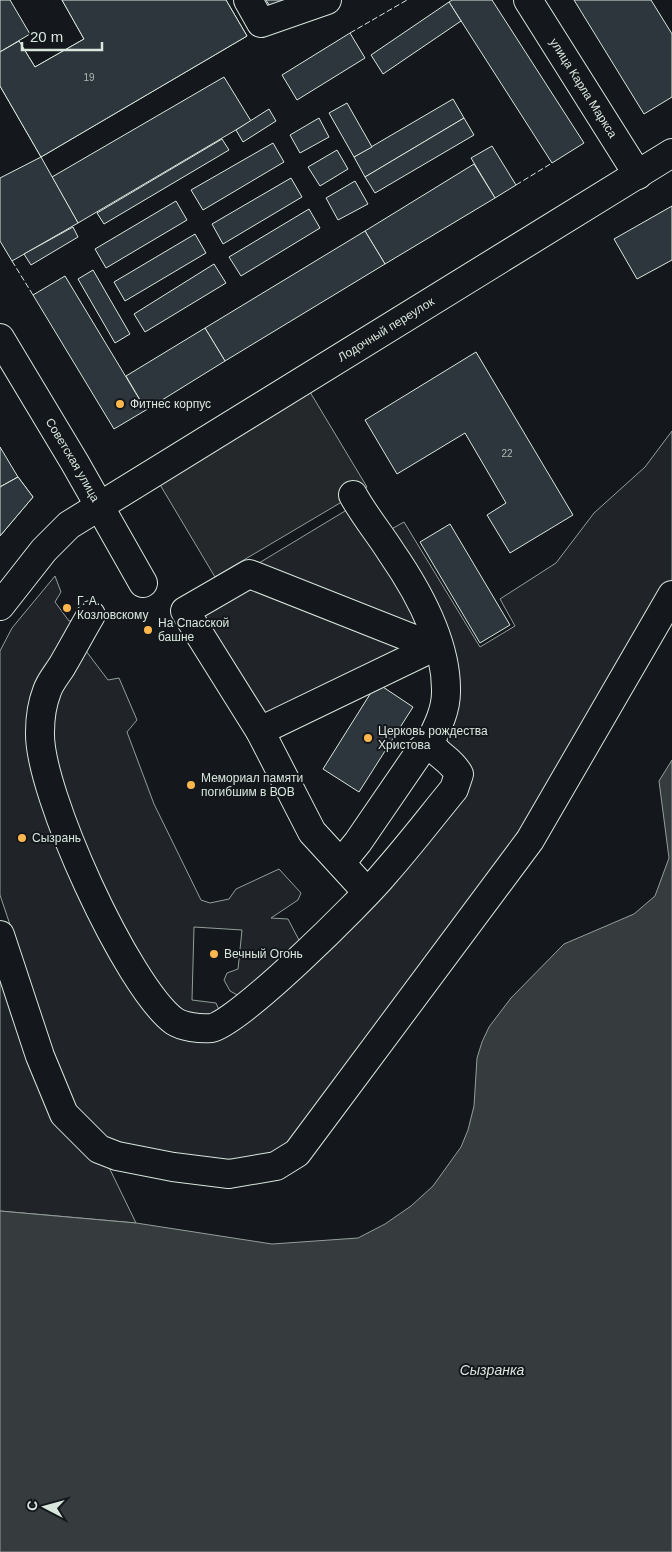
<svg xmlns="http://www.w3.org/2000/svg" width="672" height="1552" viewBox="0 0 672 1552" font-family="Helvetica,sans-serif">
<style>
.green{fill:#202428;stroke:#939e99}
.parking{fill:#24282b;stroke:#939e99}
.water{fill:#363b3e;stroke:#939e99}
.building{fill:#2c363c;stroke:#d8e6dc}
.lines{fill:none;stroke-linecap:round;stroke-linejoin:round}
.minor-casing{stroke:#d8e6dc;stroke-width:30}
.minor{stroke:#14181c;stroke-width:28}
.fence{stroke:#d8e6dc;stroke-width:1;stroke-dasharray:6 2.5;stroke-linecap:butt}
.poi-dot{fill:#ffb74d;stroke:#14181c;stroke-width:2}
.labels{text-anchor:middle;stroke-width:4;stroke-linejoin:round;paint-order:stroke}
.number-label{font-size:10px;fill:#adbab4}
.street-label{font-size:12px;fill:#d8e6dc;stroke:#14181c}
.poi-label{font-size:12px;fill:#d8e6dc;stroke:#14181c;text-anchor:start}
.water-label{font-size:14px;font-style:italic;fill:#d8e6dc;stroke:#14181c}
</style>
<rect width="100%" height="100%" fill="#14181c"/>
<!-- green -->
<g class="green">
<path d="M672,431V581L529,833L287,1150L231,1163L139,1154L106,1137L86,1120L136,1223L0,1211V943L52,1049L0,895V651L12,628L55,576L61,592L55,602L69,621L77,620L42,684L66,859L194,1040L451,808L442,737L451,716L388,531L404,522L480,647L515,626L500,599L556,563L594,513L645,467Z"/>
<path d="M350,508L392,567L421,631L254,566Z"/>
<path d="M250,579L414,645L262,720L193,612Z"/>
<path d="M83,647L108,680L119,678L137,720L127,732L154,804L201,900L210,903L229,899L236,889L279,869L301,893L298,900L271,918L288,919L300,942L241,997L230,991L224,980L227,973L238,969L242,930L194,927L192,1000L216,1003L220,1012L188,1020L148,980L53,778L55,687Z"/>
</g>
<!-- parking -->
<path class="parking" d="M310,392L367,487L215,577L159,483Z"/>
<!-- water -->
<path class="water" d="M672,760V1552H0V1211L136,1223L272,1244L358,1238L385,1224L411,1206L433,1186L461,1147L468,1130L474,1106L477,1058L482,1042L489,1027L511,998L564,944L634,914L655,896L669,858L659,781Z"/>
<!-- building -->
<g class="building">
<path d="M0,0H10L30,34L0,52Z"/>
<path d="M62,0H226L247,36L41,157L0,86V52L19,41L35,67L84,39Z"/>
<path d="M62,0H226L247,36L41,157L0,86V52L19,41L35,67L84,39Z"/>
<path d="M266,0H298L275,14Z"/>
<path d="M452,0H492L584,143L552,163L449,2Z"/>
<path d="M574,0H651L672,34V97L644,114Z"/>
<path d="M449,2L461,21L383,74L371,55Z"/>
<path d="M350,33L365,58L297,100L282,75Z"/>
<path d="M224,77L251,121L78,223L52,177Z"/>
<path d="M453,99L464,118L365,177L354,157Z"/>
<path d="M347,103L372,147L354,157L329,113Z"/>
<path d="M269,109L276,121L243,142L236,130Z"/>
<path d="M319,118L329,137L300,153L290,135Z"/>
<path d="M464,118L474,135L375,193L365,177Z"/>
<path d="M222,139L229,150L104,224L97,213Z"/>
<path d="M273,143L284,162L203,210L191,190Z"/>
<path d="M492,146L516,185L495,198L471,158Z"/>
<path d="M337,150L348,169L320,186L308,167Z"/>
<path d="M41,157L78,223L12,261L0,241V178Z"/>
<path d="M474,164L495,198L385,264L365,231Z"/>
<path d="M291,178L302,197L223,244L212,224Z"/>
<path d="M355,181L368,204L338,220L326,198Z"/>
<path d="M176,201L187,220L106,268L95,249Z"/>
<path d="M672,206V260L637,279L614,239Z"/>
<path d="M309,209L320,228L241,276L229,257Z"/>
<path d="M73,227L78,237L31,265L24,254Z"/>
<path d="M365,231L385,264L225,361L205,328Z"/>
<path d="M195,234L206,253L125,301L114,282Z"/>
<path d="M214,264L226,283L145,332L134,314Z"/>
<path d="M93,270L130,334L115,343L78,279Z"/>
<path d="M65,276L146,410L114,429L33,295Z"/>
<path d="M205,328L225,361L146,410L126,376Z"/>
<path d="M476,352L573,515L510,553L487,515L506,503L465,433L397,474L365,420Z"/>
<path d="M0,447L18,477L0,487Z"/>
<path d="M18,477L33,497L0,536V487Z"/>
<path d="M18,477L33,497L0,536V487Z"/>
<path d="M450,524L510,625L480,643L420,542Z"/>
<path d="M377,683L413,707L359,792L323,769Z"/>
</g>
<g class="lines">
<!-- minor casing -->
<g class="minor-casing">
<g id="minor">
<path d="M248,0L261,23L327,0"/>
<path id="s1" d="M528,0L638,175"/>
<path id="s2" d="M0,338L75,463L143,583"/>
<path id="s3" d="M0,606L44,550L69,525L672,153"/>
<path d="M91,615C81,632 72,649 62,666C57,674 50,682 47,691C42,704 40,718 40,732C38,791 127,986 174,1021C183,1027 200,1029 211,1028C237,1025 363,900 385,873C409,846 431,817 454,789L459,774C449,757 438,757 430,742C438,726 446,710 446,692C447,643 418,591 391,552C379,533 364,515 353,495"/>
<path d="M260,731L434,647"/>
<path d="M341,863L358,842L421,750L430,742"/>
<path d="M367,892L312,832L260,731L185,611L249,574L252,575L434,647L438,645"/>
<path d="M0,935L40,1056L64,1114L99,1149L117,1156L173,1167L229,1174L276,1166L297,1153L530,840L672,595"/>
</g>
</g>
<!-- minor -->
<use href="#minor" class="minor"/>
<!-- fence -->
<g class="fence">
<path d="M350,33L407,0"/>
<path d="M516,185L552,163"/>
<path d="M12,261L33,295"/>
</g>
</g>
<!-- markers -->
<g class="poi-dot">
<circle cx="120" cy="404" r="5"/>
<circle cx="67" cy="608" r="5"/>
<circle cx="148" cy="630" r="5"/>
<circle cx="368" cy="738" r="5"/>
<circle cx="191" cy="785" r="5"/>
<circle cx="22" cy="838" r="5"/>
<circle cx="214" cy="954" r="5"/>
</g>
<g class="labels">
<!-- number labels -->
<g class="number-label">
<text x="89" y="81">19</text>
<text x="507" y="457">22</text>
</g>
<!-- street labels -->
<g class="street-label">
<text dy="4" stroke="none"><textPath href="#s1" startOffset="104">улица Карла Маркса</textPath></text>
<text dy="4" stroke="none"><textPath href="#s3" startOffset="479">Лодочный переулок</textPath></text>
<text dy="4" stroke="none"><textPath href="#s2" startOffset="142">Советская улица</textPath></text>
</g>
<!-- poi labels -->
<g class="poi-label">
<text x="130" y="408">Фитнес корпус</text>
<text x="77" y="605">Г. А.<tspan x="77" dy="14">Козловскому</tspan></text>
<text x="158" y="627">На Спасской<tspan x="158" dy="14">башне</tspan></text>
<text x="378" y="735">Церковь рождества<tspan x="378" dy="14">Христова</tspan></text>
<text x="201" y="782">Мемориал памяти<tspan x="201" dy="14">погибшим в ВОВ</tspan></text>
<text x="32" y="842">Сызрань</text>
<text x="224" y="958">Вечный Огонь</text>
</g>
<!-- water labels -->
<g class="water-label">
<text x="492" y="1375">Сызранка</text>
</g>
</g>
<!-- north arrow -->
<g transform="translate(45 1507) rotate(276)" stroke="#14181c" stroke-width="4" paint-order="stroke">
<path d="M0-4L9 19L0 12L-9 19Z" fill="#d8e6dc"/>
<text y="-8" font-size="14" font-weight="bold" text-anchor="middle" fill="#d8e6dc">С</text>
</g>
<!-- scale -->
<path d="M22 42v8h80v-8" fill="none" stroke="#d8e6dc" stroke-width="2.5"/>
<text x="30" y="42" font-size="15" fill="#d8e6dc" stroke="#14181c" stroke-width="4" paint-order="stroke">20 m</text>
</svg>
